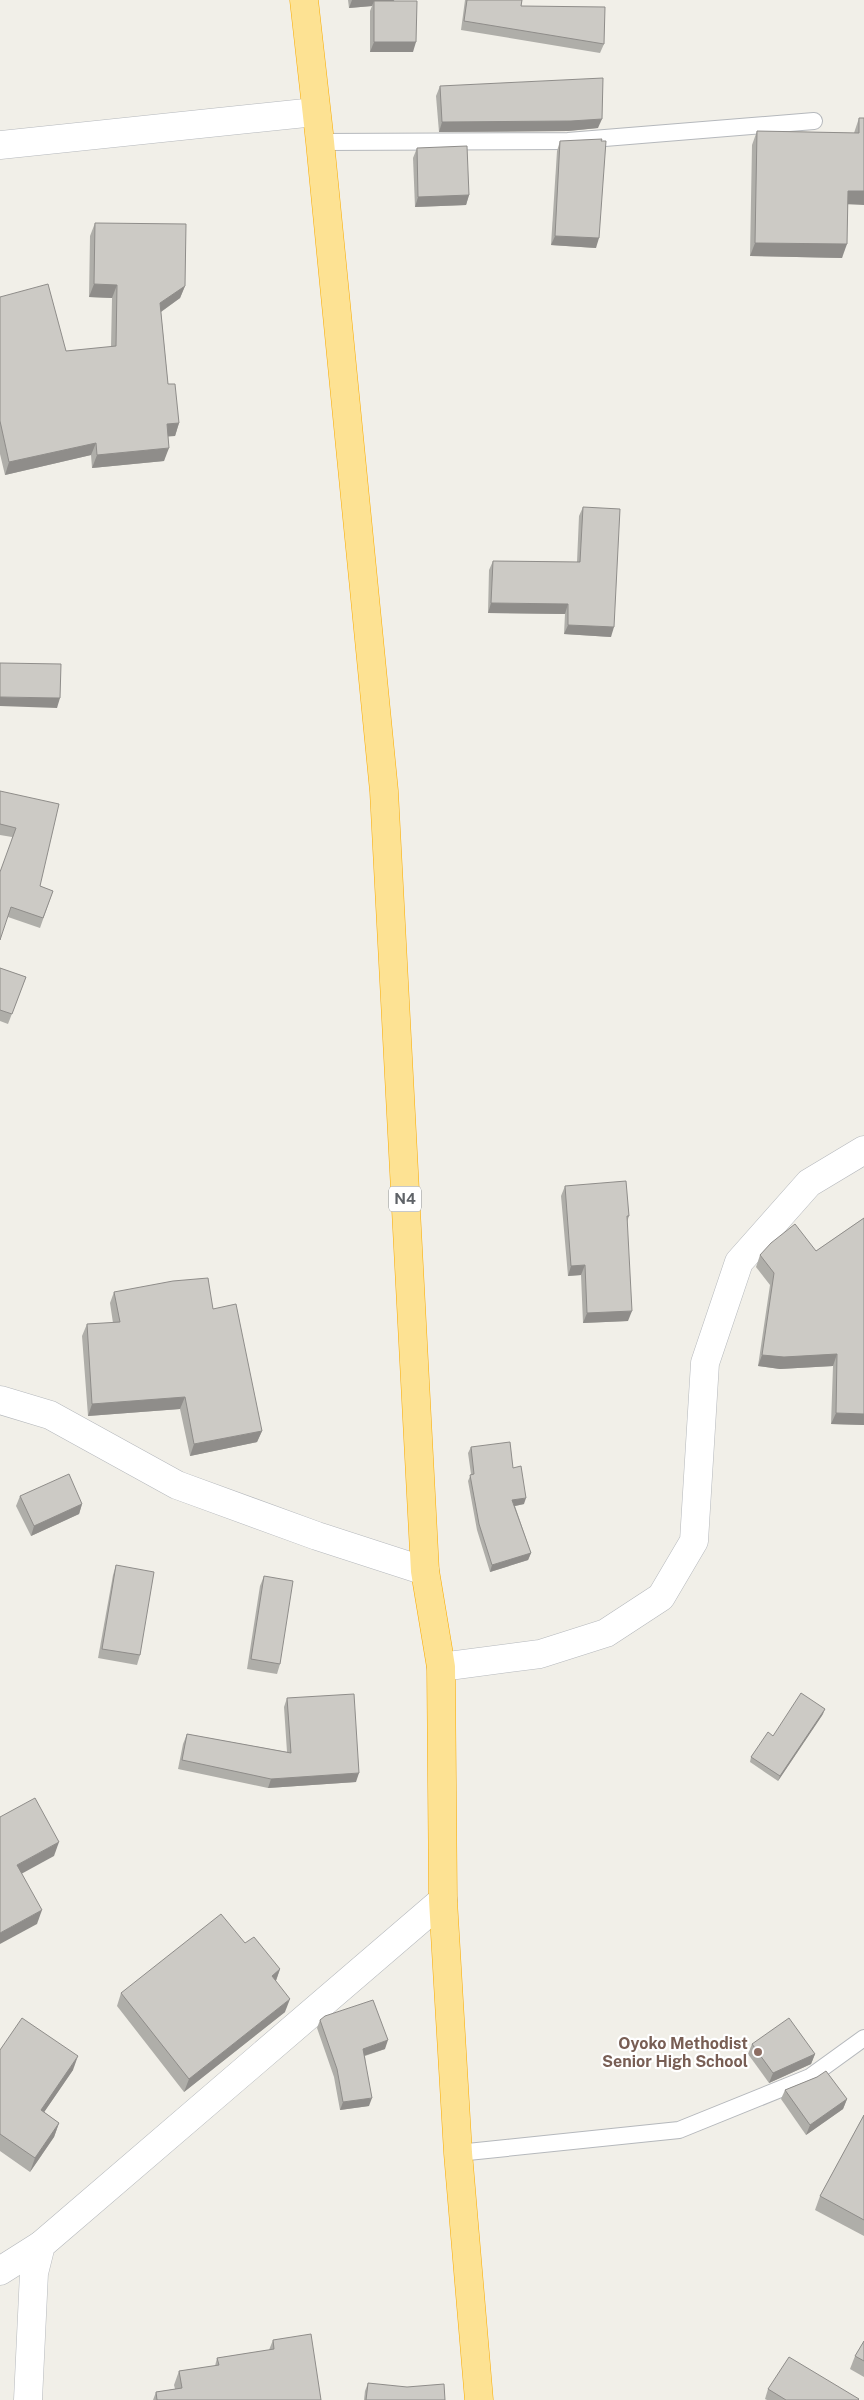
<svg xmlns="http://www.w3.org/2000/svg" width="864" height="2400" viewBox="0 0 864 2400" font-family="'Public Sans',sans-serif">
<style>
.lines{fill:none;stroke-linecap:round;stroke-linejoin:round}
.lane-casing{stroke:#b5b8bc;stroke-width:18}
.street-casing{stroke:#b5b8bc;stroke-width:29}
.highway-casing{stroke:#f9ab00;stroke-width:29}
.lane{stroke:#fff;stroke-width:16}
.street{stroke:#fff;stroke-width:28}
.highway{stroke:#fde293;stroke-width:28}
.wall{fill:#afaea9}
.shaded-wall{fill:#8f8d8a}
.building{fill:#cccac5;stroke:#8f8d8a}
.education-dot{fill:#8d6e63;stroke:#fff;stroke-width:2}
.labels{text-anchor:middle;stroke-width:4.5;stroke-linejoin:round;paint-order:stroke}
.shield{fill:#fff;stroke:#8f9295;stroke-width:1}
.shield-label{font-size:15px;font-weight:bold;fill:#5f6368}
.education-label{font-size:16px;font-weight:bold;fill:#785e54;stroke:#fff;text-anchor:end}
</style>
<rect width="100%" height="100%" fill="#f1efe8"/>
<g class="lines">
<!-- lane casing -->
<g class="lane-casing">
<g id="lane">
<path d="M320,142L568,141L814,121"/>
<path d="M458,2153L679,2130L810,2077L864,2038"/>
</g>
</g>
<!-- street casing -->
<g class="street-casing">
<g id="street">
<path d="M0,145L315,112"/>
<path d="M0,1400L50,1415L177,1485L317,1536L425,1571"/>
<path d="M441,1667L540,1654L606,1633L661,1597L694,1541L705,1363L739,1262L809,1183L864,1150"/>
<path d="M0,2271L41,2245"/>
<path d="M28,2400L34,2273L41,2245L443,1900"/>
</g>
</g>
<!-- highway casing -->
<g class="highway-casing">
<path id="highway" d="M304,0L320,142L384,791L425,1571L441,1667L443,1900L458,2153L479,2400"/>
</g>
<!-- lane -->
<use href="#lane" class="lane"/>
<!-- street -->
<use href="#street" class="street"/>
<!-- highway -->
<use href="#highway" class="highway"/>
</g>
<!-- wall -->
<g class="wall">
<path d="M348,0H394L413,52H370V11L372,6L349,8Z"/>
<path d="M465,0H522L521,6L604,44L600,53L461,30Z"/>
<path d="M440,86L598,128L568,131L439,132L436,96Z"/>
<path d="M859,118H864L848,205L842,258L750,256L752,145L757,131L854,133Z"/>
<path d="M560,141L596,248L551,245L557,151Z"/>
<path d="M417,148L469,195L466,205L415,207L413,158Z"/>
<path d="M95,223L185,286L180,298L161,312L168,384L179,423L175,436H168L164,461L92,468L91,455L5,475L0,454V297L66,351L111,347L112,298L89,297L90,236Z"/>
<path d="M583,507L611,637L564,634L565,614L488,613L489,570L493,561L577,562L579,516Z"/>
<path d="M0,791L40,886L53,891L40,928L8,917L12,837L0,835Z"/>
<path d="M0,968L26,977L8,1024L0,1021Z"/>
<path d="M565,1186L629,1216L627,1222L628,1321L583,1323L581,1275L568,1276L561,1196Z"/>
<path d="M864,1218V1425L831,1424L833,1366L780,1369L758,1366L770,1285L756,1267L760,1255L816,1251Z"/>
<path d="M114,1292L213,1309L262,1431L257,1442L190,1456L180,1409L88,1416L82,1336L87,1324L113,1323L110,1303Z"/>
<path d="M471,1447L513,1468L524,1504L515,1506L531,1553L528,1560L490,1572L477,1530L468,1481L471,1474L468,1453Z"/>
<path d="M20,1496L82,1504L79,1514L31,1536L16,1506Z"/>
<path d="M116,1565L140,1655L137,1665L98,1658L113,1575Z"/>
<path d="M264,1576L280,1664L277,1674L247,1669L260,1586Z"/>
<path d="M287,1698L356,1782L268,1788L178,1769L183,1744L187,1734L287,1752L284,1707Z"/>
<path d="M823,1714L778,1781L750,1762L751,1757L773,1736Z"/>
<path d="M245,1943L280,1969L276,1981L285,2012L184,2092L117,2006L121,1993Z"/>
<path d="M320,2020L385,2049L365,2056L369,2106L340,2110L334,2077L317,2028Z"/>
<path d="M752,2044L815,2054L811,2064L769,2083L748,2054Z"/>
<path d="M0,2050L73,2070L44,2112L59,2123L54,2137L30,2172L0,2151Z"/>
<path d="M817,2077L847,2099L843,2109L806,2135L781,2099L785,2090Z"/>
<path d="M864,2115V2236L815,2210L820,2196Z"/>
<path d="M273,2340L321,2400H153L156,2392L175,2389L174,2385L179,2371L215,2366L217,2358L269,2350Z"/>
<path d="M864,2341V2377L850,2369L855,2356Z"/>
<path d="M368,2383L445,2400H364L365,2391Z"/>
<path d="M768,2389L858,2400H767L765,2399Z"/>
</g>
<!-- shaded-wall -->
<g class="shaded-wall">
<path d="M352,0H394L392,4L374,1L372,6L349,8Z"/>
<path d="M374,42H416L413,52H370Z"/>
<path d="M602,119L598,128L568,131L439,132L442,122Z"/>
<path d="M848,191H864V205L843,204Z"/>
<path d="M469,195L466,205L415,207L418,197Z"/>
<path d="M555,236L599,238L596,248L551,245Z"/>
<path d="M755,243L847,244L842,258L750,256Z"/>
<path d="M94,284L117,285L112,298L89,297Z"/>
<path d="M185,286L180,298L155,316L160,303Z"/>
<path d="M179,423L175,436L162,437L167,424Z"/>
<path d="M96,443L91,455L5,475L9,462Z"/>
<path d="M169,448L164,461L92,468L97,455Z"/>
<path d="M491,603L568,604L565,614L488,613Z"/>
<path d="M568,625L614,627L611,637L564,634Z"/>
<path d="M0,697L60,698L57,708L0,706Z"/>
<path d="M585,1265L581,1275L568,1276L571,1266Z"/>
<path d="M632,1311L628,1321L583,1323L587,1313Z"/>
<path d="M837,1354L833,1366L780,1369L758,1366L762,1355Z"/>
<path d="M185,1397L180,1409L88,1416L92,1404Z"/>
<path d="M836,1413L864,1414V1425L831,1424Z"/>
<path d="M262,1431L257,1442L190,1456L194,1444Z"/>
<path d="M526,1498L524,1504L510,1507L512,1500Z"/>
<path d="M82,1504L79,1514L31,1536L34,1526Z"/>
<path d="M531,1553L528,1560L490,1572L492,1565Z"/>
<path d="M825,1709L823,1714L778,1781L780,1776Z"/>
<path d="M359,1773L356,1782L268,1788L271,1779Z"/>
<path d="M59,1842L54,1856L12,1879L17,1865Z"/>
<path d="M42,1910L37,1924L0,1944V1933Z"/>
<path d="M280,1969L275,1983L272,1976Z"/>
<path d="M290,1999L285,2012L184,2092L189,2079Z"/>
<path d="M388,2040L385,2049L360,2057L363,2049Z"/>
<path d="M815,2054L811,2064L769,2083L773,2073Z"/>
<path d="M78,2056L73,2070L36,2124L41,2110Z"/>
<path d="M372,2098L369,2106L340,2110L343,2102Z"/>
<path d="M847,2099L843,2109L806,2135L810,2125Z"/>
<path d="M59,2123L54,2137L30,2172L35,2158Z"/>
</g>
<!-- building -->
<g class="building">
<path d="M467,0H522L521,6L605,7L604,44L464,21Z"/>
<path d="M374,1H417L416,42H374Z"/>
<path d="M603,78L602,119L571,121L442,122L440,86Z"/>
<path d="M859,118H864V191H848L847,244L755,243L757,131L859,133Z"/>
<path d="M602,139L601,141H606L599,238L555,236L560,141Z"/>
<path d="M467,146L469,195L418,197L417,148Z"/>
<path d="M95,223L186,224L185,286L160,303L168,384H175L179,423L167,424L169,448L97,455L96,443L9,462L0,421V297L48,284L66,351L116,346L117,285L94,284Z"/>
<path d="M583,507L620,509L614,627L568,625V604L491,603L493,561L580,562Z"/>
<path d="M0,663L61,664L60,698L0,697Z"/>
<path d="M0,791L59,804L40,886L53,891L43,918L11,907L0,940V872L16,828L0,824Z"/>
<path d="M0,968L26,977L12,1014L0,1010Z"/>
<path d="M626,1181L629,1216H627L632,1311L587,1313L585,1265L571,1266L565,1186Z"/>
<path d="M864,1218V1414L836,1413L837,1354L784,1357L762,1355L774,1273L760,1255L771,1243L795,1224L816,1251Z"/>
<path d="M208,1278L213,1309L236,1304L262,1431L194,1444L185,1397L92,1404L87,1324L120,1322L114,1292L173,1281Z"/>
<path d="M510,1442L513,1468L521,1466L526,1498L512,1500L531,1553L492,1565L479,1524L470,1475L474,1474L471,1447Z"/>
<path d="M69,1474L82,1504L34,1526L20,1496Z"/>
<path d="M116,1565L154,1572L140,1655L102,1649Z"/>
<path d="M264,1576L293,1581L280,1664L251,1659Z"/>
<path d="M801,1693L825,1709L780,1776L751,1757L768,1732L773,1736Z"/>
<path d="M354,1694L359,1773L271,1779L182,1760L187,1734L291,1753L287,1698Z"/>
<path d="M35,1798L59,1842L17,1865L42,1910L0,1933V1817Z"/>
<path d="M221,1914L245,1943L254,1937L280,1969L272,1976L290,1999L189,2079L121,1993Z"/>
<path d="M373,2000L388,2040L363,2049L372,2098L343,2102L337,2069L320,2020L325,2016Z"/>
<path d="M22,2018L78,2056L41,2110L59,2123L35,2158L0,2134V2050Z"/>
<path d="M789,2018L815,2054L773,2073L752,2044Z"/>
<path d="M826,2071L847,2099L810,2125L785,2090L817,2077Z"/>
<path d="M864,2115V2220L820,2196Z"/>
<path d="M311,2334L321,2400H157L156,2392L182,2388L179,2371L219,2365L217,2358L274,2349L273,2340Z"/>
<path d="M864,2341V2361L855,2356Z"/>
<path d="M789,2357L859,2399L858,2400H786L768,2389Z"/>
<path d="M368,2383L407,2387L444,2384L445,2400H366Z"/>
</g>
<!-- markers -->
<circle class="education-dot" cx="758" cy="2052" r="5"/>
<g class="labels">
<!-- shield labels -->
<rect class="shield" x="389" y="1186.5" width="32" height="25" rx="4"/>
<g class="shield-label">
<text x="405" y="1204">N4</text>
</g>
<!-- education labels -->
<g class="education-label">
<text x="748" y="2049">Oyoko Methodist<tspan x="748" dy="18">Senior High School</tspan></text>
</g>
</g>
</svg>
